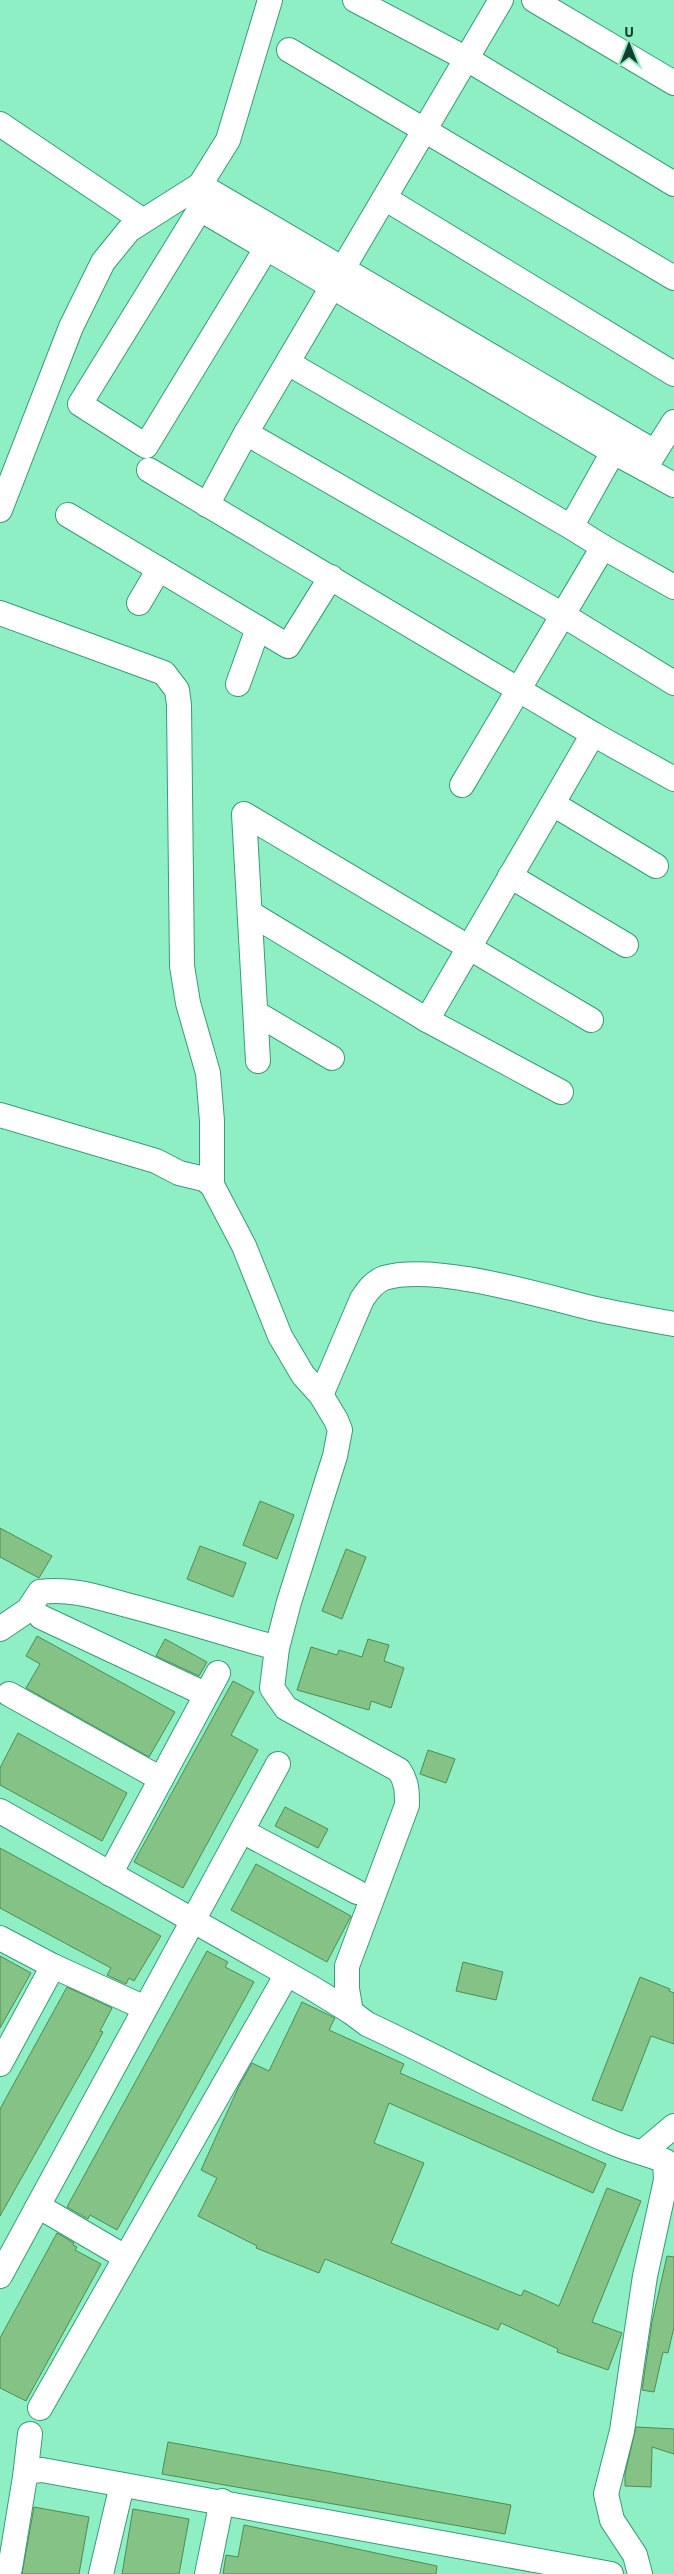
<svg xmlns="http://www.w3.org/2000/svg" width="674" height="2574" viewBox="0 0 674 2574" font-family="'IBM Plex Sans',sans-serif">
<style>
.building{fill:#84c385;stroke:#4f8c51}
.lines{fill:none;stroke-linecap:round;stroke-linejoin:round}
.minor-casing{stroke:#399c77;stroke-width:26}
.minor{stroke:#fff;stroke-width:24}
</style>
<rect width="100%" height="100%" fill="#8eeec4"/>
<!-- building -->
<g class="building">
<path d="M260,1501L294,1515L277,1559L243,1545Z"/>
<path d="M0,1528L52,1556L39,1578L0,1557Z"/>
<path d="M200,1546L246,1563L233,1597L187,1579Z"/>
<path d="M346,1549L366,1557L342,1619L322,1611Z"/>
<path d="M37,1636L175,1712L149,1757L26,1688L40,1664L26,1656Z"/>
<path d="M165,1639L207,1662L199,1676L156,1656Z"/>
<path d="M368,1639L389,1645L384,1661L404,1668L391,1708L371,1701L369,1710L297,1690L311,1647L337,1655L339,1650L362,1657Z"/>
<path d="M233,1681L254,1692L231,1735L258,1750L183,1888L134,1862Z"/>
<path d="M18,1733L127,1793L102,1841L0,1785V1768Z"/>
<path d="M428,1750L455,1759L446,1783L420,1774Z"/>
<path d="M285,1807L328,1829L318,1848L275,1826Z"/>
<path d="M0,1848L161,1936L134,1981L129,1978L126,1984L107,1975L111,1968L0,1908Z"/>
<path d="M256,1864L351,1916L327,1962L231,1910Z"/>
<path d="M207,1951L228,1962L225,1967L254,1982L117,2230L90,2215L88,2219L67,2207Z"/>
<path d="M0,1956L31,1973L0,2028Z"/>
<path d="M463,1962L503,1972L496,2000L456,1991Z"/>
<path d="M640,1977L670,1989L669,1991L674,1993V2044L651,2036L622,2111L592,2100Z"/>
<path d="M67,1987L112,2008L100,2031L103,2032L92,2053L0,2216V2109Z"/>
<path d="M302,2002L335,2018L329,2030L404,2064L400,2073L606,2164L593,2193L389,2103L374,2143L424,2163L391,2243L521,2296L524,2290L559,2306L607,2188L641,2201L592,2322L622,2333L608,2370L557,2352L558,2349L501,2323L498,2330L325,2259L319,2273L256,2248L257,2246L198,2216L217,2178L201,2170L239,2086L252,2063L269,2071Z"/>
<path d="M57,2233L74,2243L73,2245L77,2247L75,2250L101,2264L26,2401L0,2388V2338Z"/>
<path d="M667,2256L674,2257V2327L668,2353L663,2352L654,2392L642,2390L652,2322Z"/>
<path d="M636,2427L674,2429V2454L652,2447L651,2487L625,2486V2474Z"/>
<path d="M168,2442L511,2505L505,2534L162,2474Z"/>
<path d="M34,2507L89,2517L79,2574H22Z"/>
<path d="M133,2509L189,2519L179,2574H122Z"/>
<path d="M244,2525L437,2566L436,2574H223L226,2555L238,2557Z"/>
</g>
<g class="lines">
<!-- minor casing -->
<g class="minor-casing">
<g id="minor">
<path d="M355,0L467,59L674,184"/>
<path d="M534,0L674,83"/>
<path d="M289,50L674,278"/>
<path d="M0,124L142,220"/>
<path d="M200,185L655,452L674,422"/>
<path d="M386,199L674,374"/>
<path d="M267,247L146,446L80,404L200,209L613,452"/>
<path d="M288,363L571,527"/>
<path d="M246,433L563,615L674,683"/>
<path d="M645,469L674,485"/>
<path d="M149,470L593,734L674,779"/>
<path d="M207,505L246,433L501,0"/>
<path d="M0,510L71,327L103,262L129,230L200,185L228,140L270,0"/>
<path d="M68,515L288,646L331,577"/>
<path d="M603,547L674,587"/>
<path d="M139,603L159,569"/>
<path d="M0,613L164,673L177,690L179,705L182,966L188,1003L208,1073L212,1121V1185L244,1246L280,1336L303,1375L321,1395L336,1420L340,1430L335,1456L289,1602L277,1648L272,1688L286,1708L399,1770C407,1782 407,1791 407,1805L347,1966V1989L351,2012L367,2024C449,2062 528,2107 611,2142C629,2150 648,2154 665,2161L666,2180L645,2276L622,2431L606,2494L612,2520L635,2555L640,2574"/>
<path d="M238,684L258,628"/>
<path d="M462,785L603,547L571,527L613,452L645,469L655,452"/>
<path d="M553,804L656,866"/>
<path d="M510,876L626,945"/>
<path d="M250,913L427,1020L561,1092"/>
<path d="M256,1013L332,1058"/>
<path d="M427,1020L593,734"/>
<path d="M258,1061L244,814L591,1020"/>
<path d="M0,1115L156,1161L179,1173L204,1179L212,1185"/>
<path d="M321,1395L362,1299C368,1290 374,1282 384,1278C434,1263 539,1295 591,1308C619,1314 646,1319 674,1324"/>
<path d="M41,1617L205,1694"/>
<path d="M0,1629L28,1610L40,1592C70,1588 94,1596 123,1604C174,1617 225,1634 277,1648"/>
<path d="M9,1694L161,1779"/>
<path d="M0,1811L312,1988L351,2012"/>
<path d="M242,1831L357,1892"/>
<path d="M110,1874L218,1673"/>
<path d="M0,1938L53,1966L145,2008"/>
<path d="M0,2064L53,1966"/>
<path d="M643,2152L674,2126"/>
<path d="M38,2206L125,2257"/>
<path d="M0,2276L278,1764"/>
<path d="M40,2408L287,1974"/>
<path d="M25,2477L30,2434"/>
<path d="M10,2568L25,2477L32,2471L42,2470L611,2574"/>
<path d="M101,2574L122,2485"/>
<path d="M207,2574L222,2501"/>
</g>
</g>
<!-- minor -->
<use href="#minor" class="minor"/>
</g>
<!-- north arrow -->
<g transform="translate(629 45)" stroke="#8eeec4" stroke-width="4" paint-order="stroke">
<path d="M0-4L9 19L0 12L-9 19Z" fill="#143e2e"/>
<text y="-8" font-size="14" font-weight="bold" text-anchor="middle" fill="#143e2e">U</text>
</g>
</svg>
